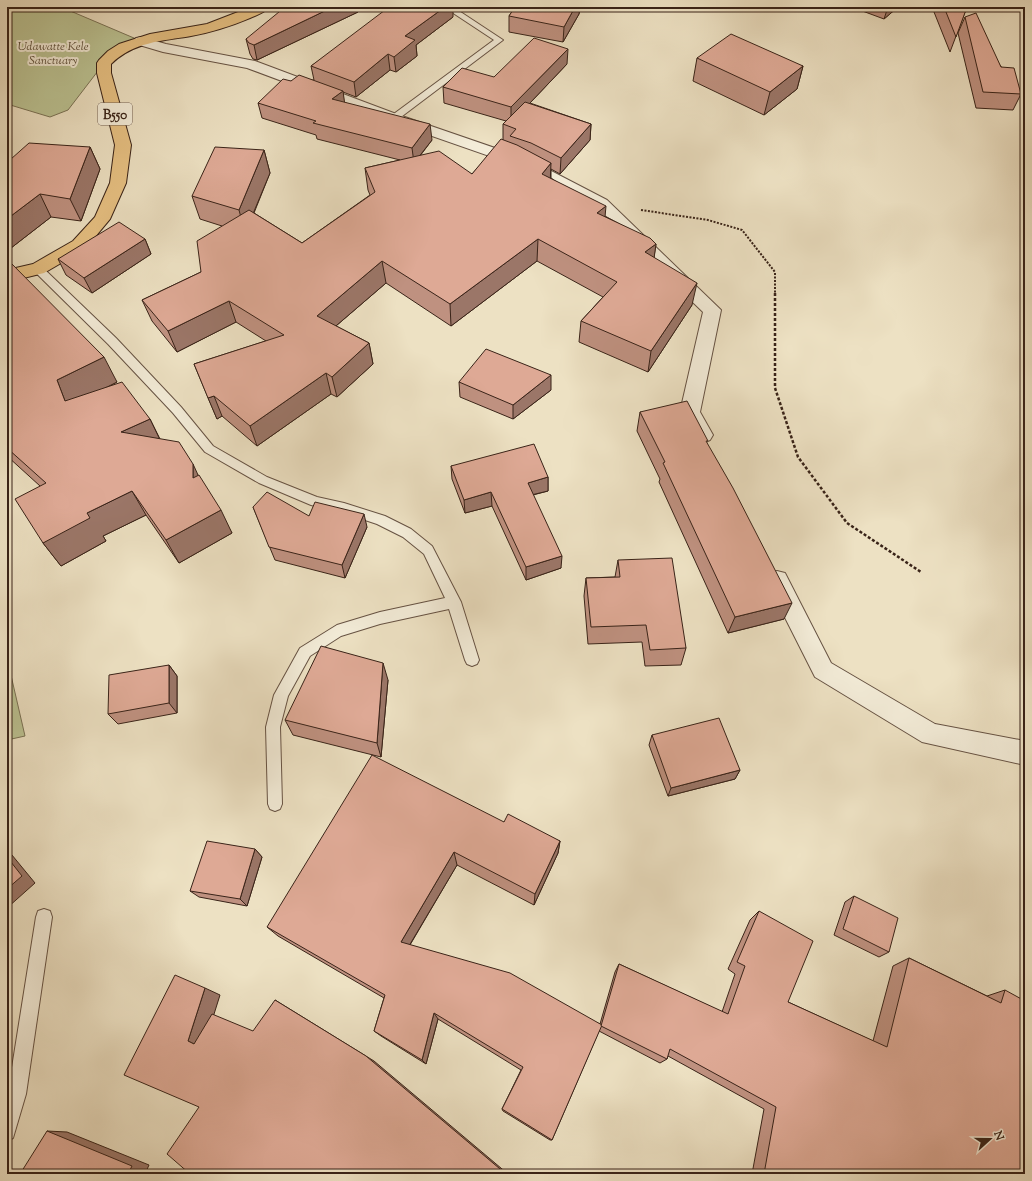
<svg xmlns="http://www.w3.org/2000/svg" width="1032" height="1181" viewBox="0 0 1032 1181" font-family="'Sorts Mill Goudy',serif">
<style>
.green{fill:#bbc292;stroke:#7a7255}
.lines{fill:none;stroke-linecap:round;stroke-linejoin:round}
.service-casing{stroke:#665243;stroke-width:2}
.minor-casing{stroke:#665243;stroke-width:2}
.primary-casing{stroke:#392318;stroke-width:2}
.path-far1{stroke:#392318;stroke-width:2;stroke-dasharray:2 1.5;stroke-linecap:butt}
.path{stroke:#392318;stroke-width:2.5;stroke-dasharray:3 2;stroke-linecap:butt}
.service{fill:#f3ecd8;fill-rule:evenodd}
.minor{fill:#f3ecd8;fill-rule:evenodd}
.primary{fill:#e6c082;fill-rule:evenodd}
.wall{fill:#bf9180;stroke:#392318}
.shaded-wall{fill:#9b7668;stroke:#392318}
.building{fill:#dea995;stroke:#392318}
.labels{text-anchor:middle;stroke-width:4;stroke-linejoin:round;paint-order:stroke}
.far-park-label{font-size:12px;font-style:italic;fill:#5a4b36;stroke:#f3ecd8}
.shield{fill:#f3ecd8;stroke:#715f52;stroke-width:1}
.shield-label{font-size:13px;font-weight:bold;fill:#392318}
</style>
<rect width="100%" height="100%" fill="#ede1c3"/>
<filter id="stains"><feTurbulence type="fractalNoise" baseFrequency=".005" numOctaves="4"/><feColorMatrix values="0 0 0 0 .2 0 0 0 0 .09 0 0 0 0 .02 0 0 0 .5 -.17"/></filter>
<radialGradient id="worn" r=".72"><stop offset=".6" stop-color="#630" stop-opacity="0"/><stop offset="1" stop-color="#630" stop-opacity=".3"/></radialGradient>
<!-- green -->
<g class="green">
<path d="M7,7H61L141,41L111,54L68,110L50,117L7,104Z"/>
<path d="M7,658L25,736L7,740Z"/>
</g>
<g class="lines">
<!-- service casing -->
<g class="service-casing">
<g id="service">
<path d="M444,7H453L503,40L397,120H391V116L494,40Z"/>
<path d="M38,266L42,267L116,338L181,407L213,446L267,477L317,497L344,503L385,516L411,529L432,546L461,602L479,660L477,664L472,666L467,664L465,660L449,609L380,624L341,636L310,656L288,696L280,727L282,804L280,809L275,811L270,809L268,804L266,727L274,695L300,648L337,625L380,612L445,598L424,554L403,537L377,524L344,513L311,505L259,483L205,452L173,413L108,344L34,271L33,269L34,267Z"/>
<path d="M44,909L50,911L52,917L26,1094L13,1138L7,1141V1099L36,917L38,911Z"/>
</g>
</g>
<!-- minor casing -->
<g class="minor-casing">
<g id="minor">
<path d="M141,37L166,44L255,61L399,115L530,160L607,200L721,310L700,412L713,435L710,440L703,443L696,440L680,412L703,312L595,208L518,166L389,121L247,68L163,52L136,44L134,41L136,38Z"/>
<path d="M777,571L785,573L831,663L935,724L1025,741V765L922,742L815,677L766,580L769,573Z"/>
</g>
</g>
<!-- primary casing -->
<g class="primary-casing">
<path id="primary" d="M251,7H269C265,13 256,15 250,18C231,26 212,32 191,36C162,41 133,42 111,64V73L131,145L126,183L110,219L85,249L44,273L7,282V270L33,264L73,241L95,217L110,183L115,145L97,73V63L99,60L108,51L119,44L150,34L207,24Z"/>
</g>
<!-- path-far1 -->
<path class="path-far1" d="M641,210L708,220L742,230L775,272V294"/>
<!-- path -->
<path class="path" d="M775,293V388L798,457L847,523L921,572"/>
<!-- service -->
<use href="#service" class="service"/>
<!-- minor -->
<use href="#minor" class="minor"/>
<!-- primary -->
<use href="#primary" class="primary"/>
</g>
<!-- wall -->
<g class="wall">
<path d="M515,7H580L579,14L563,42L509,32V16Z"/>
<path d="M858,7H898L884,19L857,9Z"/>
<path d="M932,7H967L950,52Z"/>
<path d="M396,8L453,17L416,45L417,56L396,72L390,70L356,97L343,92L344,102L432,140L420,156L472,174L503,140V124L506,121L444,103L443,87L567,64L530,103L591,124L590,140L560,174L551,169V178L605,216L656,244L654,257L692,305L648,372L579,342L581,321L603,297L537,261L451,326L386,283L336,326L369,343L373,364L337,397L331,394L257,446L222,416L217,419L194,364L266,341L236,322L177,352L152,321L142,300L201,272L222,226L200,219L192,196L264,150L270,173L254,213L302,243L370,195L368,190L365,168L400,160L317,139L316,135L262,118L258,103L291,81L314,80L311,66Z"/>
<path d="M358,12L257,60L253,59L250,54L246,39Z"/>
<path d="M965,17L1021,94L1013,110L976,108L958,33Z"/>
<path d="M697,58L803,66L797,89L764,115L693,81Z"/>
<path d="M90,147L100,169L81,221L51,217L11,248L7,179Z"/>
<path d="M145,239L151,254L92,293L66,275L58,259Z"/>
<path d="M7,260L117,382L110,386L150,419L160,439L198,475L232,533L179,563L146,515L103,536L106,541L61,566L43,543L40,486L7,456Z"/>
<path d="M459,382L551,390L513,419L460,397Z"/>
<path d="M640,412L707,444L784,619L728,633L659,482L660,479L637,431Z"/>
<path d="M451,466L548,477V491L533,495L561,568L526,580L492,506L465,513L452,479Z"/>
<path d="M253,507L367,527L345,578L275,560Z"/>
<path d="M618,560L686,648L681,665L645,666L642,642L588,644L584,596L586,578L615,577Z"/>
<path d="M169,665L177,676V713L118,724L108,714Z"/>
<path d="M388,680L381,757L293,735L285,720Z"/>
<path d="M652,735L740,770L735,779L668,796L649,745Z"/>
<path d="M504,822L560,841L558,853L534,905L457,865L410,945L600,1024L615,972L619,964L722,1012L735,974L728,969L750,920L759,911L788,1002L873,1041L893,966L909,958L987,996L1005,990L1025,1174H752L764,1109L668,1056L667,1059L660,1063L599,1031L552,1140H550L503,1111L502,1109L521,1070L438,1019L426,1064L381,1036L374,1031L384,998L278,936L267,927Z"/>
<path d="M255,849L262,857L247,906L199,897L190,891Z"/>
<path d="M854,896L889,952L879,957L834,935L845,902Z"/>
</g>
<!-- shaded-wall -->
<g class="shaded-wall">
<path d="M333,7H357L358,12L257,60L254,45Z"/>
<path d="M445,7H453V17L416,45L417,56L396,72L394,57L405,36Z"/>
<path d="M575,7H580L579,14L563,42L564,27Z"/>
<path d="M888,7H898L884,19Z"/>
<path d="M568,49L567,64L511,123V107Z"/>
<path d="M388,54L390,70L356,97L354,82Z"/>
<path d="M803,66L797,89L764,115L770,92Z"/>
<path d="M343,91L345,106L332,99Z"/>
<path d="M430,124L432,140L414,163L412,148Z"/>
<path d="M591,124L590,140L560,174L561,158Z"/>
<path d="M90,147L100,169L81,221L70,199Z"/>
<path d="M264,150L270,173L245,233L239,210Z"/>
<path d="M551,163L550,185L542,174Z"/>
<path d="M40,194L51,217L11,248L7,241V219Z"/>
<path d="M606,206L604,228L597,213Z"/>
<path d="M145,239L151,254L92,293L84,278Z"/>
<path d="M538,239L537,261L451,326L450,304Z"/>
<path d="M656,244L653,266L645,252Z"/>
<path d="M382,261L386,283L323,337L317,316Z"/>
<path d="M697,283L692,305L648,372L651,351Z"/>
<path d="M229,301L236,322L177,352L168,331Z"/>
<path d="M369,343L373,364L337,397L332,377Z"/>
<path d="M104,357L117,382L72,405L65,401L57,380Z"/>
<path d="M326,373L331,394L257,446L250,426Z"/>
<path d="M551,375V390L513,419V405Z"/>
<path d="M214,396L222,416L217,419L208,398Z"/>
<path d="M150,419L162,444L121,432Z"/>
<path d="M193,464L204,488L193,478Z"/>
<path d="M548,477V491L527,496L528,483Z"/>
<path d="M132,491L146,515L103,536L106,541L61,566L43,543L87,513Z"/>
<path d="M491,492L492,506L465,513L464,500Z"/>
<path d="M221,510L232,533L179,563L166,540Z"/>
<path d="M364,514L367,527L345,578L342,565Z"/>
<path d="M562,556L561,568L526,580V567Z"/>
<path d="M792,603L784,619L728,633L735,617Z"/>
<path d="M383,663L388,680L381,757L377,743Z"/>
<path d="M169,665L177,676V713L169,703Z"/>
<path d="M740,770L735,779L668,796L671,788Z"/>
<path d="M560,841L558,853L534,905L535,894Z"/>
<path d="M7,849L35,883L7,908Z"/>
<path d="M255,849L262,857L247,906L240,899Z"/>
<path d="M454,852L457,865L406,951L401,942Z"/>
<path d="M205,988L220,995L204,1046L194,1044L188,1041Z"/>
<path d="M275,1000L374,1061L508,1174H506Z"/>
<path d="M434,1013L438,1019L426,1064L422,1060Z"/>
<path d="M47,1131L67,1132L149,1165L145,1174H128Z"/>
</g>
<!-- building -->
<g class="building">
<path d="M285,7H333L254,45L249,43L246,39Z"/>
<path d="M389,7L396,8L398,7H445L405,36L415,40L394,57L388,54L354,82L311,66Z"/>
<path d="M515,7H575L564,27L509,16Z"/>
<path d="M944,7H967L956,37Z"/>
<path d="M976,13L1001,67L1014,68L1021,94L983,92L965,17Z"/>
<path d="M731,34L803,66L770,92L697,58Z"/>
<path d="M534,38L568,49L511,107L443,87L462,68L494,77Z"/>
<path d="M299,75L343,91L332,99L430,124L412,148L313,123L316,121L258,103L283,79L291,81Z"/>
<path d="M525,102L591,124L561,158L531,143L510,136L516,129L503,124Z"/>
<path d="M501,139L517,145L551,163L542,174L606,206L597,213L650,238L656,244L645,252L697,283L651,351L581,321L617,282L538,239L450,304L382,261L317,316L369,343L332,377L326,373L250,426L214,396L208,398L194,364L284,335L229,301L168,331L142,300L201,272L197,241L249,210L302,243L375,192L365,168L439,151L472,174Z"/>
<path d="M29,143L90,147L70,199L40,194L7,219V179L11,159Z"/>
<path d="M215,147L264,150L239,210L192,196Z"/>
<path d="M119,222L145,239L84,278L58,259Z"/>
<path d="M7,260H8L104,357L57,380L65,401L122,382L150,419L121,432L179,442L193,464V478L199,475L221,510L166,540L132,491L87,513L90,518L43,543L15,499L46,483L7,448Z"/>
<path d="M486,349L551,375L513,405L459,382Z"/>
<path d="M687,401L708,441H706L733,488L792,603L735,617L663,463L665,462L640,412Z"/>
<path d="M534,444L548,477L528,483L562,556L526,567L491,492L464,500L451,466Z"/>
<path d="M267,492L309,516L315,502L364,514L342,565L269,547L253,507Z"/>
<path d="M672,558L686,648L650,650L646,625L591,627L586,578L620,577L618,560Z"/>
<path d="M321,646L383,663L377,743L285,720Z"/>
<path d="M169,665V703L108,714L109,675Z"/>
<path d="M719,718L740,770L671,788L652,735Z"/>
<path d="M372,755L504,822L508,814L560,841L535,894L454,852L401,942L510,973L602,1025L552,1140L502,1109L523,1067L434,1013L422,1060L374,1031L385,995L267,927Z"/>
<path d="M207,841L255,849L240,899L190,891Z"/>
<path d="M7,857L22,876L7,889Z"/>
<path d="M854,896L898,918L889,952L843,929Z"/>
<path d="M759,911L813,941L788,1002L887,1047L909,958L1001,1003L1005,990L1025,1001V1174H764L776,1107L670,1049L667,1059L601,1026L619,964L728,1014L745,966L737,962Z"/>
<path d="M175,975L205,988L188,1041L194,1044L212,1014L253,1031L275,1000L366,1056L506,1174H190L167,1154L199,1107L124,1075Z"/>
<path d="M47,1131L132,1166L128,1174H20Z"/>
</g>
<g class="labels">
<!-- far-park labels -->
<g class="far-park-label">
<text x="53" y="50">Udawatte Kele<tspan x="53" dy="14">Sanctuary</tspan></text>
</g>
<!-- shield labels -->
<rect class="shield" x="98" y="103" width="34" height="22" rx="3"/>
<g class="shield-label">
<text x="115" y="119">B550</text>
</g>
</g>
<!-- margin -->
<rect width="1032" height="1181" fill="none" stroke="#ede1c3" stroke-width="24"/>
<rect x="8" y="8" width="1016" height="1165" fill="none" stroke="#392318" stroke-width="2"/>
<rect x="12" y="12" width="1008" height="1157" fill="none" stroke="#392318"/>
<!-- north arrow -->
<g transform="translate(990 1139) rotate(69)" stroke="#f3ecd8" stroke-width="3" paint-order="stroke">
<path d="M0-3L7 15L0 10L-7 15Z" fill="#392318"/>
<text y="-6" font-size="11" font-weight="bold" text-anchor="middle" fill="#392318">N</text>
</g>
<rect width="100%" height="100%" filter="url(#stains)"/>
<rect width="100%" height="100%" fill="url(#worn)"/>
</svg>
